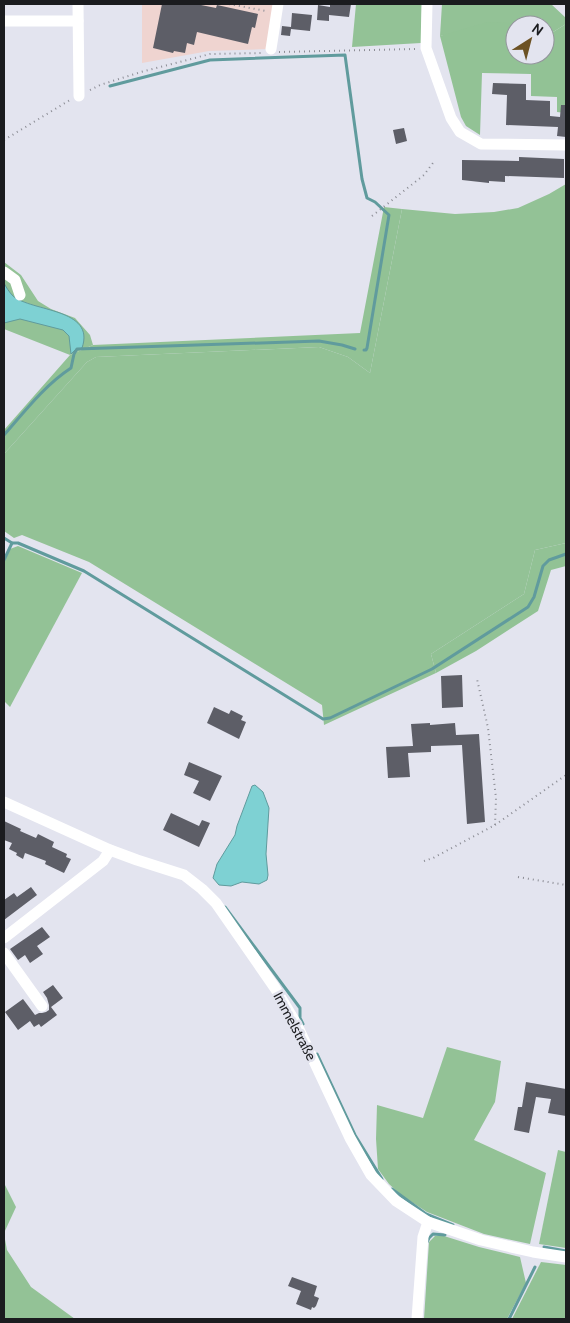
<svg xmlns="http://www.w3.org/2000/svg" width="570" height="1323" viewBox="0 0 570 1323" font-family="Cabin,sans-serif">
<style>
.education{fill:#efd4d0}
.green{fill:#93c296}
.forest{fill:#92c295}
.water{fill:#7ed1d3;stroke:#609b9d}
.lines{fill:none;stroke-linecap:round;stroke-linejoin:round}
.stream{stroke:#609b9d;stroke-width:3}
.building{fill:#5d5e67}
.path{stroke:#8c8d95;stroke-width:2;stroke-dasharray:1 4;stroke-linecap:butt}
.minor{stroke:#fff;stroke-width:11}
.labels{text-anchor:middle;stroke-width:5;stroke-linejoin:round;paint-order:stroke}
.street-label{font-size:14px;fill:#1b1c1f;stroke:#e3e4ef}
</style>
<rect width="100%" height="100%" fill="#e3e4ef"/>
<!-- education -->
<path class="education" d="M142,4H275L267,49L209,51L142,63Z"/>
<!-- green -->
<g class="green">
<path d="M356,4H422L421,43L352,47Z"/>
<path d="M442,4H551L566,18V24L545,37V25H518L515,23L440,36Z"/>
<path d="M566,184V543L535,550L524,594L431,654L436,673L324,725L322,705L89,562L22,535L14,538L4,531V454L87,362L96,357L319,347L348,357L370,373L402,209L455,214L494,212L518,208L549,194Z"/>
<path d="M4,262L21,275L38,301L51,309L75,318L90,335L93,345L70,355L4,329Z"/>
<path d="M18,546L82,573L10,707L4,701V563L10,549Z"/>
<path d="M447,1047L501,1061L495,1102L474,1140L546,1173L530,1244L484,1234L427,1212L401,1195L389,1184L378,1169L376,1139L377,1105L423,1118Z"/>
<path d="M558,1150L566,1152V1248L539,1244Z"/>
<path d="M4,1183L16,1207L4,1233Z"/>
<path d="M4,1234L7,1250L31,1287L75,1319H4Z"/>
<path d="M435,1236H444L479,1247L520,1257L526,1283L507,1319H424L429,1242Z"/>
<path d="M541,1262L566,1265V1319H512Z"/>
</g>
<!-- forest -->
<g class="forest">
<path d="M487,22L515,23L518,25H515V55H545V37L566,24V113L557,112V97L531,96V74L482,73L480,135L466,126L461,117L440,36Z"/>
<path d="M384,207L402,209L370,373L348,357L319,347L96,357L87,362L4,454V430L70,355L93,345L360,333Z"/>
<path d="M566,543V566L551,570L538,611L476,651L436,673L431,654L524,594L535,550Z"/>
</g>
<!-- water -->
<g class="water">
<path d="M4,283C6,287 9,292 13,296C32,312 96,308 82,348L75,350L71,354L69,336L63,330L20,319L4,323Z"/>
<path d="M255,785L263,792L269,808L266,854L268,875L267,880L259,884L242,882L231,886L219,885L213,878L217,864L235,835L237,826L252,786Z"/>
</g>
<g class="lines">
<!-- stream -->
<g class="stream">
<path d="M110,86L210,60L345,55L362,179L367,198L375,202L389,215L367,348L366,350H364"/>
<path d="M4,435C25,411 45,385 71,368L74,354L77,349L319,341L342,345L355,349"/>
<path d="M4,538L12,543H18L84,571L323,719L330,718L432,669L528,607L534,597L543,566L549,560L566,554"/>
<path d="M4,560L12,543"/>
<path d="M225,907L300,1008V1018L303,1024"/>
<path d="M317,1054L355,1135L382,1179"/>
<path d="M392,1189L426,1214L453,1225"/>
<path d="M427,1242L429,1238L433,1234L445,1235"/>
<path d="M544,1247L566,1251"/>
<path d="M509,1319L535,1267"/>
</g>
</g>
<!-- building -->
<g class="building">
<path d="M162,4H196L216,8L217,5L258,14L255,28L252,27L248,44L197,32L194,45L187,43L185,53L174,51L173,53L153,48Z"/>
<path d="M330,4H351L349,17L329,15V21L317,20L318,5L330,7Z"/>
<path d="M292,13L312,15L310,31L291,29L290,36L281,35L282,26L291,27Z"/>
<path d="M493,83L526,84V100L550,101V116L560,117L561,105H566V137L557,136L558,127L506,125L507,95L492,94Z"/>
<path d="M404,128L407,141L396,144L393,130Z"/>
<path d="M519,157L564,159V178L505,176V182L489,181V183L462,180V160L519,161Z"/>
<path d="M462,675L463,707L442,708L441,676Z"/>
<path d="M214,707L229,714L231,710L243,716L241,720L246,722L239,739L207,723Z"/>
<path d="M430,723V725L455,723L456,735L479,734L485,822L467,824L462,745L431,746V752L408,753L410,777L388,778L386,747L413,746L411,724Z"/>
<path d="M189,762L222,776L210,801L193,793L199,781L184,775Z"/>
<path d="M171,813L199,826L202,820L210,823L199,847L163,830Z"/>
<path d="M4,821L21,829L20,831L36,838L38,834L54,842L52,847L67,854L66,857L71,859L64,873L45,864L46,861L25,853L23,859L16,855L17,853L9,849L12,843L4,840Z"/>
<path d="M31,887L37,895L4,920V900L14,893L17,897Z"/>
<path d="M42,927L50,937L37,946L43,954L30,963L25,955L18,960L10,949Z"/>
<path d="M53,985L63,998L51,1007L57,1015L41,1027L39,1024L34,1027L30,1021L18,1030L5,1012L23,999L35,1015L39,1013H42L46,1012L49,1010V1005L47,998L43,992Z"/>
<path d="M526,1082L566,1089V1116L548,1113L551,1099L536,1097L529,1133L514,1130L518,1107H522Z"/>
<path d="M292,1277L317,1286L314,1296L319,1298L316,1306L314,1308L312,1307L311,1310L296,1304L301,1291L288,1286Z"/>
</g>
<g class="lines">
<!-- path -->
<g class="path">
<path d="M229,4L266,11"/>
<path d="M279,52L415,49"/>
<path d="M90,90L100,85L141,72L210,54L262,53"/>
<path d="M4,140L70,100"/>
<path d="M372,216L424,175L433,163"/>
<path d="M495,825L566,775"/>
<path d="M424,861L433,858L495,825L496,798L488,728L477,679"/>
<path d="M518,877L566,885"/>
</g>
<!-- minor -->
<g class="minor">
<path d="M78,4L79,96"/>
<path d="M427,4L426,48L451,118L460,132L481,144L566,145"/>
<path d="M4,21H78"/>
<path d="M271,49L278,4"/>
<path d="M4,272L15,280L20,295"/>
<path d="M4,802L110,850L137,860L184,875L202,889L216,903L275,988L297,1025L350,1138L371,1175L396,1201L428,1222L481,1240L533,1252L566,1257"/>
<path d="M4,938L103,861L110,850"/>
<path d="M4,953L42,1006"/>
<path d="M417,1319L423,1237L428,1222"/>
</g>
</g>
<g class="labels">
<!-- street labels -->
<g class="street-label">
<text transform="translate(295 1026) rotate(62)" y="5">Immelstraße</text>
</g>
</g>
<!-- border -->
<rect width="570" height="1323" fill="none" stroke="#1b1c1f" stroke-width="10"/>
<!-- north arrow -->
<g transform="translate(530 40) rotate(36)"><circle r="24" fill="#e3e4ef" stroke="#93949c"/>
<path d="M0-4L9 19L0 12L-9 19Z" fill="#6c5123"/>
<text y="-8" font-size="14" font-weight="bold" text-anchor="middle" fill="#1b1c1f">N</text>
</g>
</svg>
